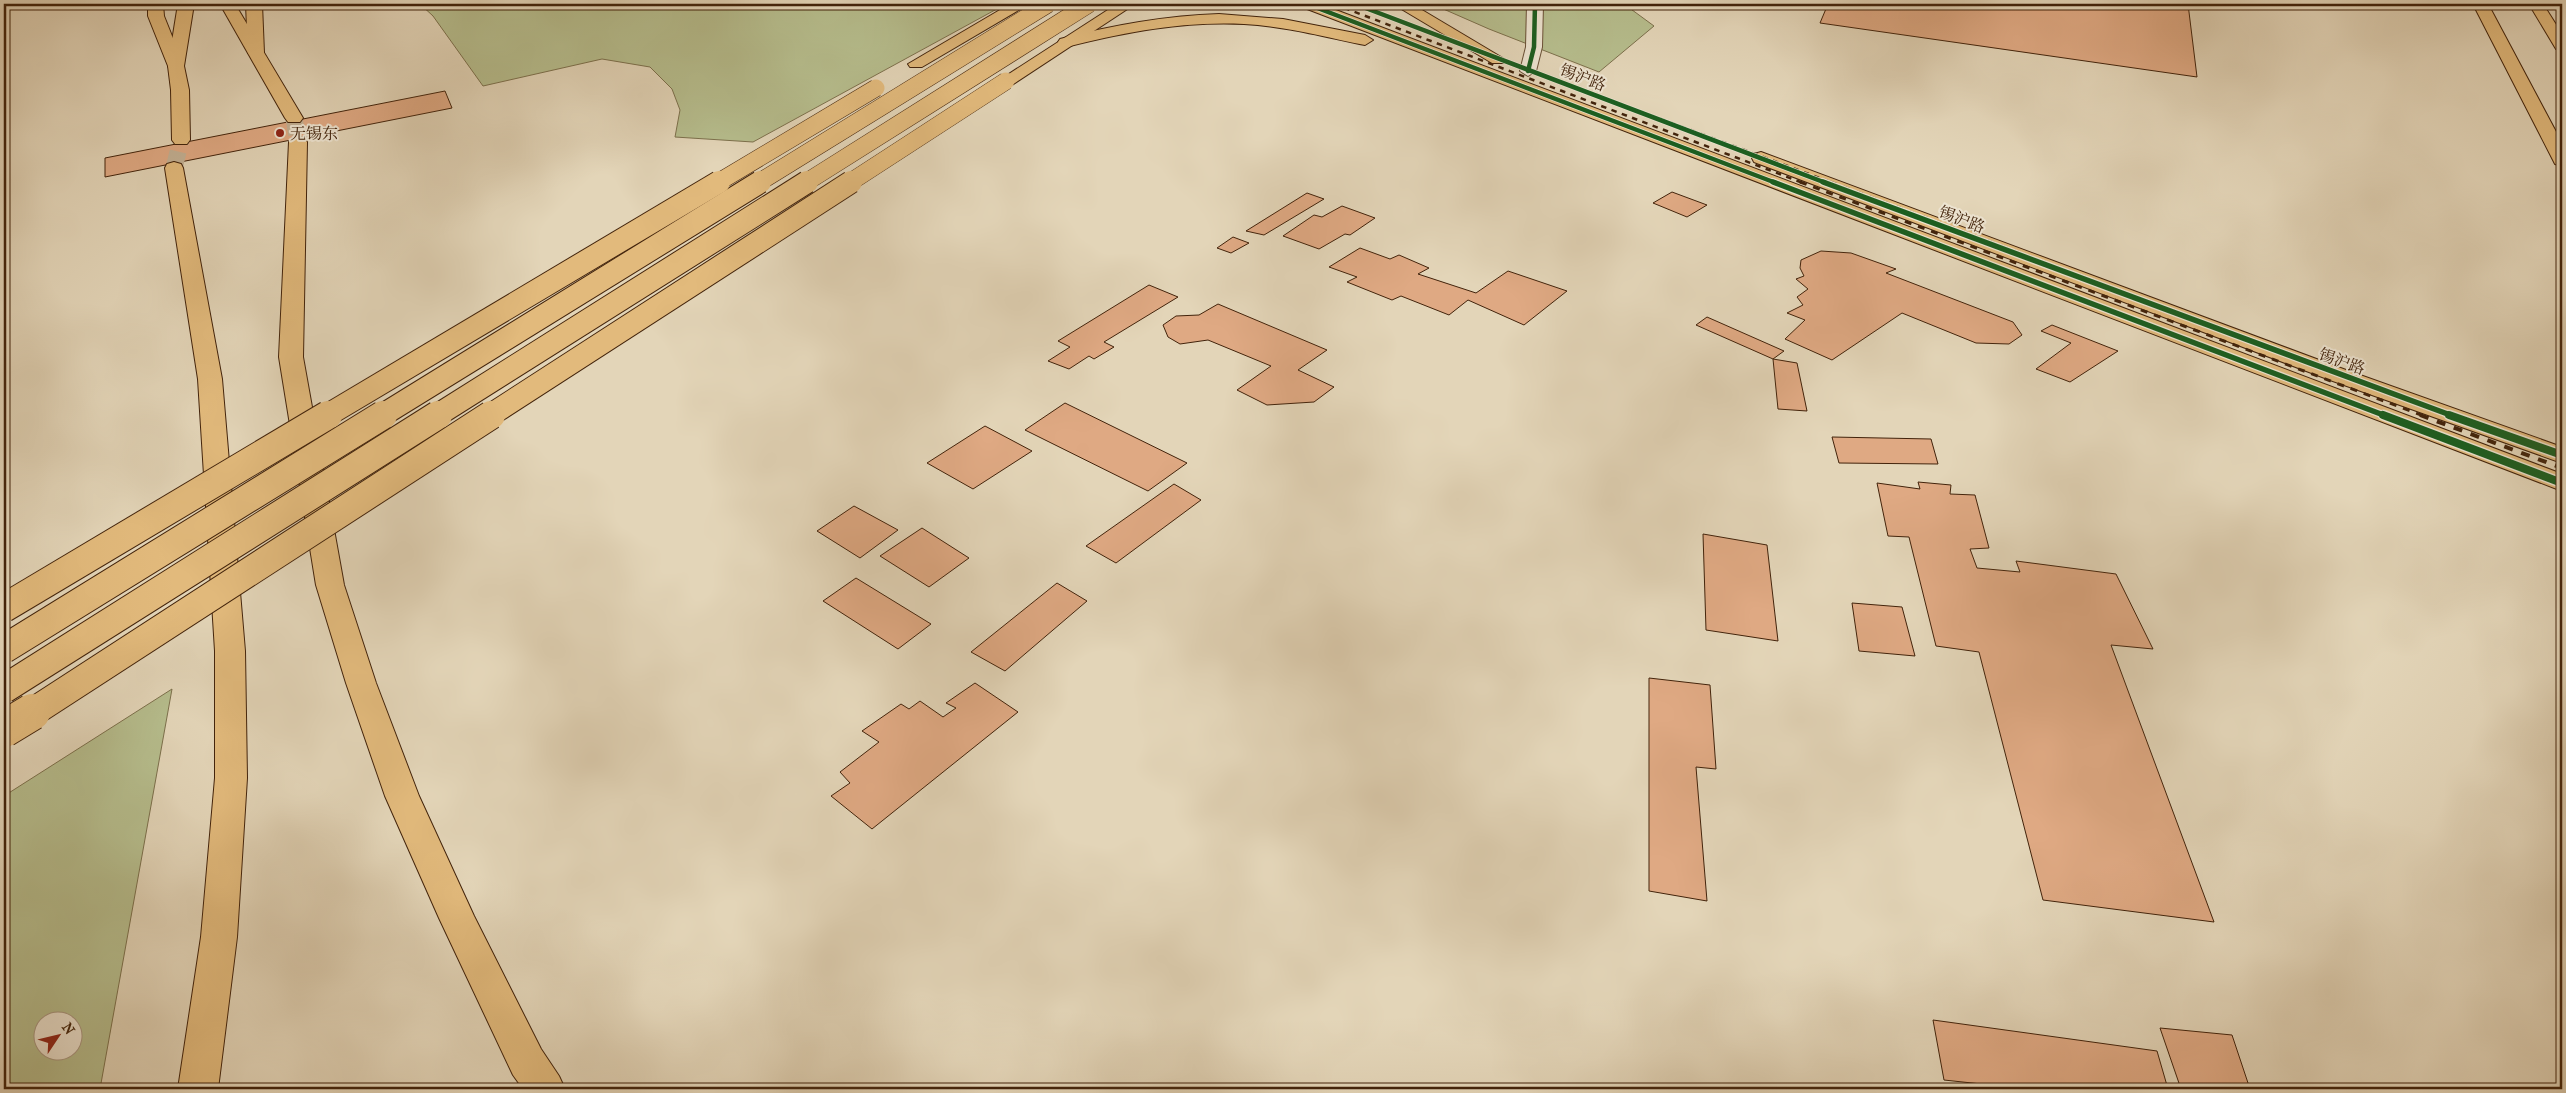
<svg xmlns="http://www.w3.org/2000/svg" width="2566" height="1093" viewBox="0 0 2566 1093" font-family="'IM FELL French Canon','Noto Serif SC',serif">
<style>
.green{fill:#b6bd8d;stroke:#7c704c;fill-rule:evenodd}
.building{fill:#dfa983;stroke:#42230b}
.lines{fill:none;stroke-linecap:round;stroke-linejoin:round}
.highway-tunnel{stroke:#c3b195;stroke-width:17;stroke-dasharray:17 9;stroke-linecap:butt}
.street-casing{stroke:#6a5036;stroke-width:2}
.primary-casing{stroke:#42230b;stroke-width:2}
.highway-casing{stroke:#42230b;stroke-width:2}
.street{fill:#ede4d1;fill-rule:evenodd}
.primary{fill:#e2ba7c;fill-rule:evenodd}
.highway{fill:#e2ba7c;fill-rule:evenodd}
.rail-far2{stroke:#42230b;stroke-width:2.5;stroke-dasharray:5.5 5.5;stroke-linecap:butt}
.rail-far1{stroke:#42230b;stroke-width:3;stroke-dasharray:7 7;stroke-linecap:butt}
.rail{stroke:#42230b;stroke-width:4;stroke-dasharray:9 9;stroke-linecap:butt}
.highway-bridge-far3-casing{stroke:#42230b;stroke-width:18;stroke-linecap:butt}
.highway-bridge-far2-casing{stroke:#42230b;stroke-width:24;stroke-linecap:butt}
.highway-bridge-far1-casing{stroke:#42230b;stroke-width:30;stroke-linecap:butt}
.highway-bridge-casing{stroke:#42230b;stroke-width:38;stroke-linecap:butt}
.highway-bridge-far3{stroke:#e2ba7c;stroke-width:17}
.highway-bridge-far2{stroke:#e2ba7c;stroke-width:22}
.highway-bridge-far1{stroke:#e2ba7c;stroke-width:28}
.highway-bridge{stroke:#e2ba7c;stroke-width:36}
.cycleway-far2-casing{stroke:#ede4d1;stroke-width:6}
.cycleway-far1-casing{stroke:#ede4d1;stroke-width:8}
.cycleway-casing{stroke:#ede4d1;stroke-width:11}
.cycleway-far2{stroke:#1b5e20;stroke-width:4.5}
.cycleway-far1{stroke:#1b5e20;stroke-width:5.5}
.cycleway{stroke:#1b5e20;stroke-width:8}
.poi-dot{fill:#8f2418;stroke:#ede4d1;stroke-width:2}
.labels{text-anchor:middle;stroke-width:4;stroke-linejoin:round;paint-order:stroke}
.far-street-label{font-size:16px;fill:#42230b;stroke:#ede4d1}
.far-poi-label{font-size:16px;fill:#42230b;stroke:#ede4d1;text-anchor:start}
</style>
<rect width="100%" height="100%" fill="#e3d5b8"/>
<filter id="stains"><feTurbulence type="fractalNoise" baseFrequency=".004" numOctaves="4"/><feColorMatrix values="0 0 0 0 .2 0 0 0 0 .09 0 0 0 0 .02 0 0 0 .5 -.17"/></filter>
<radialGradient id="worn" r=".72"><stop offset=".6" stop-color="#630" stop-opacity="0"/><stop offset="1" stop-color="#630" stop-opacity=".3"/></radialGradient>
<!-- green -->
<g class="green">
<path d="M420,4H1006L753,142L675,137L680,110L672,89L650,67L602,59L483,86L433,16Z"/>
<path d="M1432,4H1624L1654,26L1599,72L1489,29Z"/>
<path d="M172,689L100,1089H4V796ZM42,1020H72V1050H42Z"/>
</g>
<!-- building -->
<g class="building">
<path d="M1828,4H2188L2197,77L1820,23Z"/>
<path d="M445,91L452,108L105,177V158Z"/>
<path d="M1672,192L1707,205L1687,217L1653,203Z"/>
<path d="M1307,193L1324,199L1264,235L1246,231Z"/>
<path d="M1342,206L1375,218L1350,235L1345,234L1319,249L1283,236L1314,215L1322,217Z"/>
<path d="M1233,237L1249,243L1231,253L1217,248Z"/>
<path d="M1360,248L1390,259L1399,255L1429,268L1418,274L1476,293L1508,271L1567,291L1524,325L1468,300L1449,315L1401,296L1392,300L1347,282L1357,277L1329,267Z"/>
<path d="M1821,251L1851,253L1896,269L1886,273L2013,322L2022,335L2009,344L1976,343L1902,313L1832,360L1785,339L1805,320L1787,313L1803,305L1797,297L1808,289L1796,279L1804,276L1800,268L1801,260Z"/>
<path d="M1149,285L1178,297L1104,342L1114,347L1094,359L1089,356L1069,369L1048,361L1070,347L1058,341Z"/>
<path d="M1218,304L1327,350L1298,370L1334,387L1314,402L1267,405L1237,390L1271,366L1208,340L1180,344L1168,337L1163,325L1176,316L1199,315Z"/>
<path d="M1707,317L1784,351L1773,359L1696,325Z"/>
<path d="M2052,325L2118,351L2070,382L2036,369L2071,343L2041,331Z"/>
<path d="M1773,359L1797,363L1807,411L1778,409Z"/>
<path d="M1065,403L1187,463L1148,491L1025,430Z"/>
<path d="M985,426L1032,451L973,489L927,463Z"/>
<path d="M1832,437L1931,439L1938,464L1839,463Z"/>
<path d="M1918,482L1951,485L1950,494L1975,495L1989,548L1970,549L1977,568L2020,572L2016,561L2116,574L2153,649L2111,645L2214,922L2043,900L1979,652L1936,646L1909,537L1888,536L1877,483L1920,489Z"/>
<path d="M1174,484L1201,500L1116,563L1086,546Z"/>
<path d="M854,506L898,530L860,558L817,531Z"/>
<path d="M922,528L969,558L929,587L880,556Z"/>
<path d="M1703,534L1767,545L1778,641L1706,630Z"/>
<path d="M856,578L931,624L898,649L823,601Z"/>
<path d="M1057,583L1087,601L1005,671L971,652Z"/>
<path d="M1852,603L1902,607L1915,656L1859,651Z"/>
<path d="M1649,678L1710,685L1716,769L1696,767L1707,901L1649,891Z"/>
<path d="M975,683L1018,712L872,829L831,796L850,783L840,772L879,742L862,731L901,704L909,709L920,701L943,717L956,708L946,703Z"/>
<path d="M1933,1020L2157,1051L2168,1089H2028L1944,1080Z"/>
<path d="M2160,1028L2232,1035L2250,1089H2181Z"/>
</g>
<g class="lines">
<!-- highway-tunnel -->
<g class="highway-tunnel">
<path d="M294,118L298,142"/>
<path d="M174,168L181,140"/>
</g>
<!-- street casing -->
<g class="street-casing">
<path id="street" d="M1527,4H1543L1542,47L1536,71L1528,76L1520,71L1526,47Z"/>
</g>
<!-- primary casing -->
<g class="primary-casing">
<g id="primary">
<path d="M148,4H163L164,16L184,66L182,70H170L168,66L148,16Z"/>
<path d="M246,4H262L264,53L256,58L248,53Z"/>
<path d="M1299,4H1320L2562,474V491L1302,7Z"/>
<path d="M1393,4H1412L1506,60L1504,63H1492Z"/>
<path d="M1219,14L1283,19L1365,35L1373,40L1365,45C1325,37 1285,26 1244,24C1183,21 1125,32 1066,47L1058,42L1060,39C1113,25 1165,16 1219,14Z"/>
<path d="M1761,152L2346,370L2562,447V463L2330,380L1754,162L1752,158L1754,154Z"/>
</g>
</g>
<!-- highway casing -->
<g class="highway-casing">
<g id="highway">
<path d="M178,4H194L184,66L189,90L190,140L187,144H175L172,140L171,90L168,66Z"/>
<path d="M220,4H235L303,118L300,122H288L285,118Z"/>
<path d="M1010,4H1029L922,67H910L908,64Z"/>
<path d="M1117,4H1135L1012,85H1000L998,81Z"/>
<path d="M2473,4H2488L2562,143V166L2555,164L2553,160Z"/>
<path d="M2529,4H2543L2562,34V51L2556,49Z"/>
<path d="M298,137L304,138L307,142L303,357L344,585L376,683L419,796L474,916L541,1049L559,1076L565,1089H523L513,1075L439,918L385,796L346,683L316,585L279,357L289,142L292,138Z"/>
<path d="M174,162L181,164L183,168L222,379L245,651L247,778L237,937L218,1089H178L201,937L215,778V651L198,379L165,168L167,164Z"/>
</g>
</g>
<!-- street -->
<use href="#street" class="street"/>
<!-- primary -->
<use href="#primary" class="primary"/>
<!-- highway -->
<use href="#highway" class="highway"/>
<!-- rail-far2 -->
<g class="rail-far2">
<path d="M1334,4L1803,183"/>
<path d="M1412,26L1833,183"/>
</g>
<!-- rail-far1 -->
<g class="rail-far1">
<path d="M1800,182L2424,416"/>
<path d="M1830,182L2457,416"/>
</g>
<!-- rail -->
<g class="rail">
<path d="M2420,415L2562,468"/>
<path d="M2454,415L2562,455"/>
</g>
<!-- highway-bridge-far3 casing -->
<g class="highway-bridge-far3-casing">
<g id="highway-bridge-far3">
<path d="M717,183L876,88"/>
<path d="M758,183L1048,4"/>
<path d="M805,183L1089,4"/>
<path d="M849,183L1006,81"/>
</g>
</g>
<!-- highway-bridge-far2 casing -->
<g class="highway-bridge-far2-casing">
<g id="highway-bridge-far2">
<path d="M326,416L719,182"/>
<path d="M381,416L760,182"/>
<path d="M436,416L807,182"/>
<path d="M489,416L851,182"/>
</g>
</g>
<!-- highway-bridge-far1 casing -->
<g class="highway-bridge-far1-casing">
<g id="highway-bridge-far1">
<path d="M4,608L328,415"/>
<path d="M4,649L383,415"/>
<path d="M4,689L438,415"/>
<path d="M30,714L491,415"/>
</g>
</g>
<!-- highway-bridge casing -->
<g class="highway-bridge-casing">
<path id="highway-bridge" d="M4,729L32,712"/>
</g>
<!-- highway-bridge-far3 -->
<use href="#highway-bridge-far3" class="highway-bridge-far3"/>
<!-- highway-bridge-far2 -->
<use href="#highway-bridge-far2" class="highway-bridge-far2"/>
<!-- highway-bridge-far1 -->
<use href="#highway-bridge-far1" class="highway-bridge-far1"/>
<!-- highway-bridge -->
<use href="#highway-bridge" class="highway-bridge"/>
<!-- cycleway-far2 casing -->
<g class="cycleway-far2-casing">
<g id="cycleway-far2">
<path d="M1307,4L1776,183"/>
<path d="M1355,4L1826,183"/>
<path d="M1528,71L1534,47L1535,4"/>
</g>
</g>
<!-- cycleway-far1 casing -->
<g class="cycleway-far1-casing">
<g id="cycleway-far1">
<path d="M1773,182L2386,416"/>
<path d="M1823,182L2453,416"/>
</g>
</g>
<!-- cycleway casing -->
<g class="cycleway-casing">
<g id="cycleway">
<path d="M2383,415L2562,483"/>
<path d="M2449,415L2562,455"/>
</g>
</g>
<!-- cycleway-far2 -->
<use href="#cycleway-far2" class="cycleway-far2"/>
<!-- cycleway-far1 -->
<use href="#cycleway-far1" class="cycleway-far1"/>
<!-- cycleway -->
<use href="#cycleway" class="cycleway"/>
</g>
<!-- markers -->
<circle class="poi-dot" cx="280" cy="133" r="5"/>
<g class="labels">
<!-- far-street labels -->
<g class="far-street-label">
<text transform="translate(1583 77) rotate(21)" y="6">锡沪路</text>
<text transform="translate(1962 219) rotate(21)" y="6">锡沪路</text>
<text transform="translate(2342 361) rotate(20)" y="6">锡沪路</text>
</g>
<!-- far-poi labels -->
<g class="far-poi-label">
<text x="290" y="139">无锡东</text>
</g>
</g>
<!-- margin -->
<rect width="2566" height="1093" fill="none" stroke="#e3d5b8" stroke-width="20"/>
<rect x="5" y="5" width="2556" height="1083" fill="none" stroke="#42230b" stroke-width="2.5"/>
<rect x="10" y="10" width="2546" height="1073" fill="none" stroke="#42230b"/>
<!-- north arrow -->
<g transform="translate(58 1036) rotate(55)"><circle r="24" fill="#ede4d1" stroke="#a99782"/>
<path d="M0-4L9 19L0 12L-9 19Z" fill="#8f2418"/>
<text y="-8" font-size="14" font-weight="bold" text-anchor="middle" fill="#42230b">N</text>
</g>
<rect width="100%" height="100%" filter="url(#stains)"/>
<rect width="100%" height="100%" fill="url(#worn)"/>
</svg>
